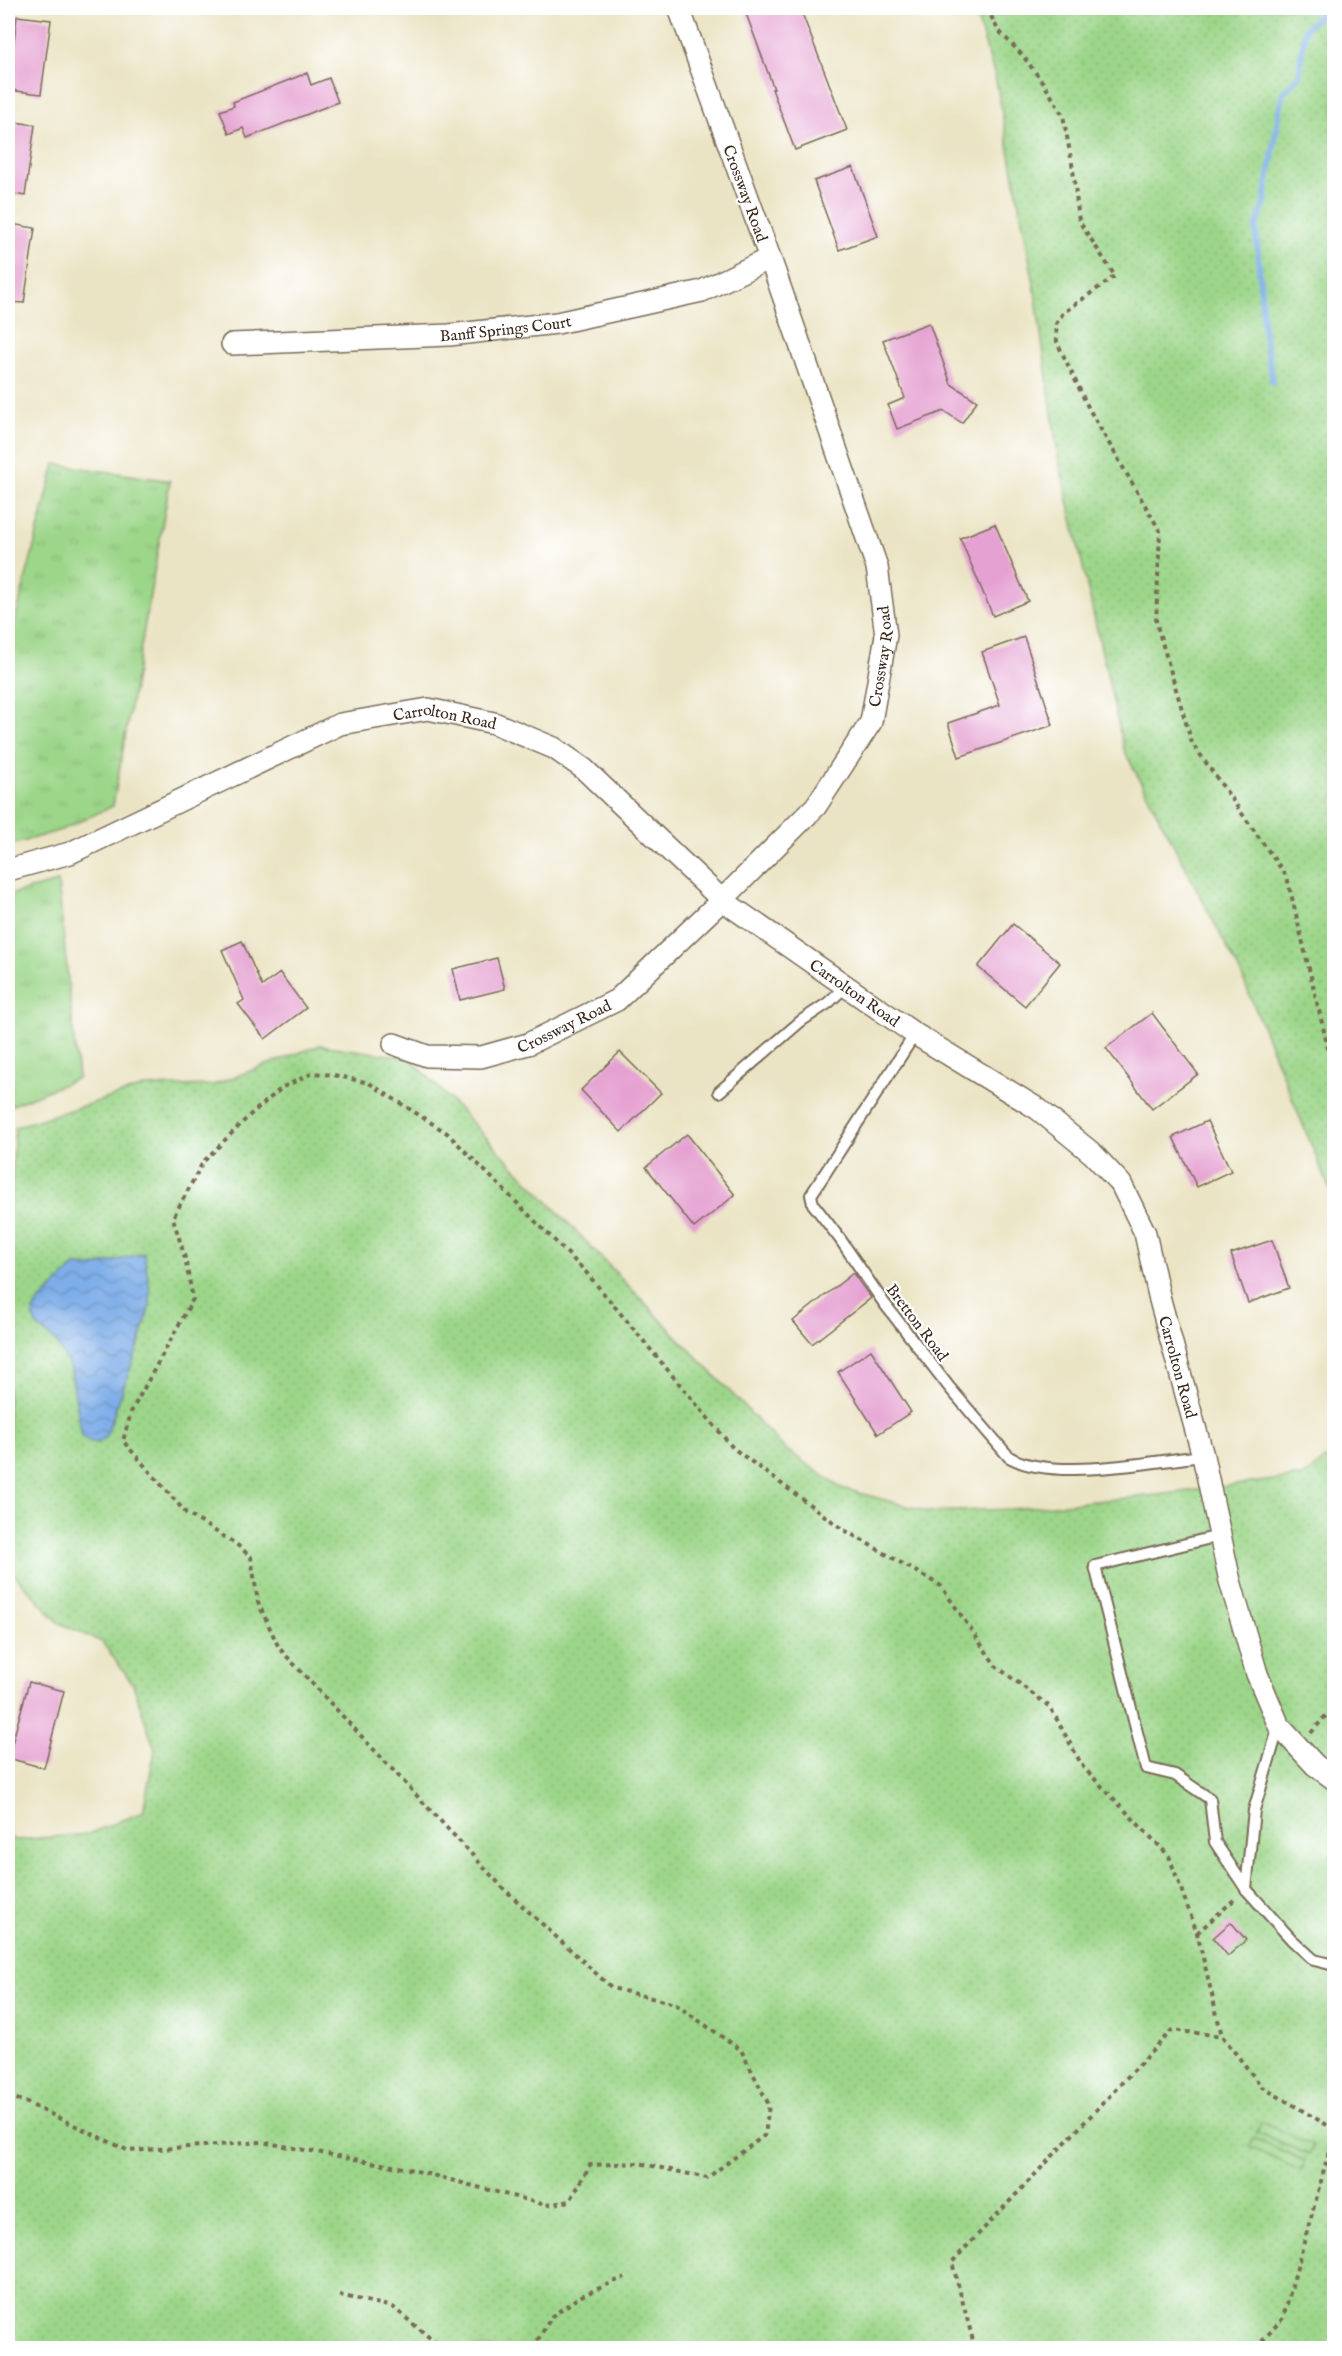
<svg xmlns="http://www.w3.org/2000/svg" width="1342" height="2356" viewBox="0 0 1342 2356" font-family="'IM FELL English',serif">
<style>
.grass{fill:url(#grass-dots);stroke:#6c8054;stroke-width:1.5}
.park{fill:url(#park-tufts);stroke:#6c8054;stroke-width:1.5}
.pitch{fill:#9cd689;stroke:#6c8054;stroke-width:1.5}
.water{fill:url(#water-waves);stroke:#5c6c84;stroke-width:1.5}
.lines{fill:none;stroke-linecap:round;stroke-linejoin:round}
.stream{stroke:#7eaee9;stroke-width:6}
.building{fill:#e5a1d1}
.lane-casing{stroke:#796b58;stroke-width:14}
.street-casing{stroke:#796b58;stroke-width:24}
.path{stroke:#796b58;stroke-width:4;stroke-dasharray:4.5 4.5;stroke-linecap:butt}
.lane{stroke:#fff;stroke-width:10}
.street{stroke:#fff;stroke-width:21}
.labels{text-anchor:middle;stroke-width:4.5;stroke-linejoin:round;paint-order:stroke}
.street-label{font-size:16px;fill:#3b2a1e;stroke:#fff}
</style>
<defs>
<pattern id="grass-dots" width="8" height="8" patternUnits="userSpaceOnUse" patternTransform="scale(1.5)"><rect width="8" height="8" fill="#9cd689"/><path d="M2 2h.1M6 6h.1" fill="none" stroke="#87b876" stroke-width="1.8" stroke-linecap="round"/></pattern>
<pattern id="park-tufts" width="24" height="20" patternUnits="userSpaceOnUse" patternTransform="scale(1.5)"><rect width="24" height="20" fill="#9cd689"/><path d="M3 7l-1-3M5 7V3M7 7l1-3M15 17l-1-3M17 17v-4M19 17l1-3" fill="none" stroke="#87b876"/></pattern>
<pattern id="water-waves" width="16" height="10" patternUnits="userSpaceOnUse" patternTransform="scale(1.5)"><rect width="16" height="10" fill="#7eaee9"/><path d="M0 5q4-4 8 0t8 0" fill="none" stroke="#688ebc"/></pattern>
</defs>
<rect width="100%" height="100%" fill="#fff"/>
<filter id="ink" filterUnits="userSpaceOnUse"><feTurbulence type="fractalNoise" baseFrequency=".0167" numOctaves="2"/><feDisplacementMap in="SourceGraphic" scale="12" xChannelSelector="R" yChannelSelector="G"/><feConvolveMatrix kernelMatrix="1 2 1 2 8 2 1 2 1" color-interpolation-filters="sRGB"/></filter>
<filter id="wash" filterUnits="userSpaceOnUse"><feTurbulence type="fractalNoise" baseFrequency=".008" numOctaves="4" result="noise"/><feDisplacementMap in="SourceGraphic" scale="24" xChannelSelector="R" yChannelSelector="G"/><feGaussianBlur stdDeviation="1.35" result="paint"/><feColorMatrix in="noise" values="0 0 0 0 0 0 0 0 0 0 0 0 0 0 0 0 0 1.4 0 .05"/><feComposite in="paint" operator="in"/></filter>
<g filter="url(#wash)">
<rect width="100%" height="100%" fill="#ebe4c4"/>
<!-- grass -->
<g class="grass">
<path d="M974,8H1334V1200L1241,974L1124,750L1058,456L1034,284L996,80Z"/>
<path d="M320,1045L410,1058L784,1448L841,1488L929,1512L1011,1509L1158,1495L1305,1476L1334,1452V2348H8V1837L17,1840L88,1834L143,1812L155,1750L133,1684L102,1642L59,1623L8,1568V1230L15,1127L144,1087L213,1085Z"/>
</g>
<!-- park -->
<g class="park">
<path d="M55,464L170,481L113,806L61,830L8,846V648Z"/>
<path d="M58,882L78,1078L8,1107V895Z"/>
</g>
<!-- pitch -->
<g class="pitch">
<path d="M1261,2122L1313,2146L1309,2155L1257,2132Z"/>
<path d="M1254,2138L1305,2161L1302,2171L1249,2147Z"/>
</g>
<!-- water -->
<path class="water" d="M144,1253L150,1291V1305L140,1342L106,1436L99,1443L91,1442L82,1436L70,1366L55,1341L36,1325L33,1311L41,1300L75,1266L93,1267Z"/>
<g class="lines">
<!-- stream -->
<path class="stream" d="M1273,382L1264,333L1256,228L1265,201L1282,94L1299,76L1305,29L1326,8"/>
</g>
<g id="blocks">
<!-- building -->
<g class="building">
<path d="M744,8H800L847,130L795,150L772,89H774Z"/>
<path d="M17,16L51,20L41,94L8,90Z"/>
<path d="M307,73L311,85L329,78L338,102L247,138L243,128L229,134L220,111L234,106L233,102Z"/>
<path d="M8,121L35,125L25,196L8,193Z"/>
<path d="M853,167L878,236L839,250L814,181Z"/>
<path d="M11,224L35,228L24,303L8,302V244Z"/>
<path d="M929,323L951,384L977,401L962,423L944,411L897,429L888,405L905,398L883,340Z"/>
<path d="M995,524L1028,601L993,616L960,538Z"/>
<path d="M1024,637L1053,725L959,757L948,723L1000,705L982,652Z"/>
<path d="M1013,924L1060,963L1025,1006L978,967Z"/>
<path d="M242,941L262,986L280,973L306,1008L265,1039L238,1004L244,1000L222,950Z"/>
<path d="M497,958L505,989L460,1000L453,969Z"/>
<path d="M1152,1013L1198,1074L1152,1109L1106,1048Z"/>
<path d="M620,1052L661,1093L621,1132L581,1090Z"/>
<path d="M1207,1121L1231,1171L1197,1187L1173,1137Z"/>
<path d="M687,1134L735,1195L694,1228L646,1167Z"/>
<path d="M1272,1240L1289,1288L1248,1303L1231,1254Z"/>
<path d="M853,1273L871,1298L812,1344L793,1321Z"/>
<path d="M871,1350L911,1412L878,1434L838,1372Z"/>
<path d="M29,1682L64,1691L44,1768L8,1758Z"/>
<path d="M1231,1922L1246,1940L1228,1956L1213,1938Z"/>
</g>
</g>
</g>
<g filter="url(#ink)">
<use href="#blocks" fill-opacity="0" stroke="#796b58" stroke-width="1.5"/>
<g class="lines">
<!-- lane casing -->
<g class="lane-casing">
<g id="lane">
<path d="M915,1034L811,1195L813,1204L840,1239L884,1303L949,1387L1009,1457C1053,1482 1153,1461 1203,1456"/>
<path d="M719,1092L801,1021L828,1003L846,986"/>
<path d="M1219,1536L1095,1566L1146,1768L1175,1775L1210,1799L1215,1842L1246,1889"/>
<path d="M1279,1726L1254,1810L1246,1889L1292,1940L1314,1960L1334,1965"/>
</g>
</g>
<!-- street casing -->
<g class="street-casing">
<g id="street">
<path id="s1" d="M232,344L449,335L557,323L702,291L770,258"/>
<path id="s2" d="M8,870L70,853L340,724L428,709L494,723L554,748L584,769L722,900L915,1034L1038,1109L1093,1154L1121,1184L1145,1233L1160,1300L1203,1456L1230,1581L1257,1674L1279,1726L1315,1765L1334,1779"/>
<path id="s3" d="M394,1044L427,1056L481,1057L528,1044L617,1000L722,900L816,806L871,722L886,635L877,567L770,258L679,8"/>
</g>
</g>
<!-- path -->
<g class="path">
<path d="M987,8L998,30L1023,56L1044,84L1063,115L1073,169L1079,221L1115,276L1063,313L1056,324L1057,342L1089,409L1160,531L1156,622L1192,743L1287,877L1334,1073"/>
<path d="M1311,1733L1334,1706"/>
<path d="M1197,1933L1236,1898"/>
<path d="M8,2096L25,2102L129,2151L262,2142L409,2169L546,2205L570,2201L590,2165L639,2163L707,2178L765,2135L769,2105L741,2050L675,2004L612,1988L504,1889L279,1648L258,1602L251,1557L236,1544L186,1513L123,1441L131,1412L193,1299L185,1258L173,1218L203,1162L251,1114L283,1087L313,1073L334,1075L369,1083L447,1133L585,1271L733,1448L844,1530L941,1586L996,1666L1050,1707L1083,1767L1169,1856L1197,1933L1222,2036L1262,2087L1334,2129"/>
<path d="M339,2295L393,2307L442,2348"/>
<path d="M533,2348L552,2316L579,2297L625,2277"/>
<path d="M975,2348L952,2262L1172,2030L1222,2036"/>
<path d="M1256,2348L1283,2318L1334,2134"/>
</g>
<!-- lane -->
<use href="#lane" class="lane"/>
<!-- street -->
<use href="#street" class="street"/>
</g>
</g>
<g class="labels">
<!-- street labels -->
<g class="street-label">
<text transform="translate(746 193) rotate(70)" y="6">Crossway Road</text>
<text dy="6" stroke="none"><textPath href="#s1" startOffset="274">Banff Springs Court</textPath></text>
<text dy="6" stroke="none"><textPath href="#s3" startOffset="682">Crossway Road</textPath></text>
<text dy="6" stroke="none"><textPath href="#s2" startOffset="470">Carrolton Road</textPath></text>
<text dy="6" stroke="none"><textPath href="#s2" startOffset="974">Carrolton Road</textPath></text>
<text dy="6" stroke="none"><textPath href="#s3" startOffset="178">Crossway Road</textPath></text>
<text transform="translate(918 1322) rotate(53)" y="6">Bretton Road</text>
<text dy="6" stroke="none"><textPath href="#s2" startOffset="1496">Carrolton Road</textPath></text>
</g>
</g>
<!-- margin -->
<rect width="1342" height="2356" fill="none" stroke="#fff" stroke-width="30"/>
</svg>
